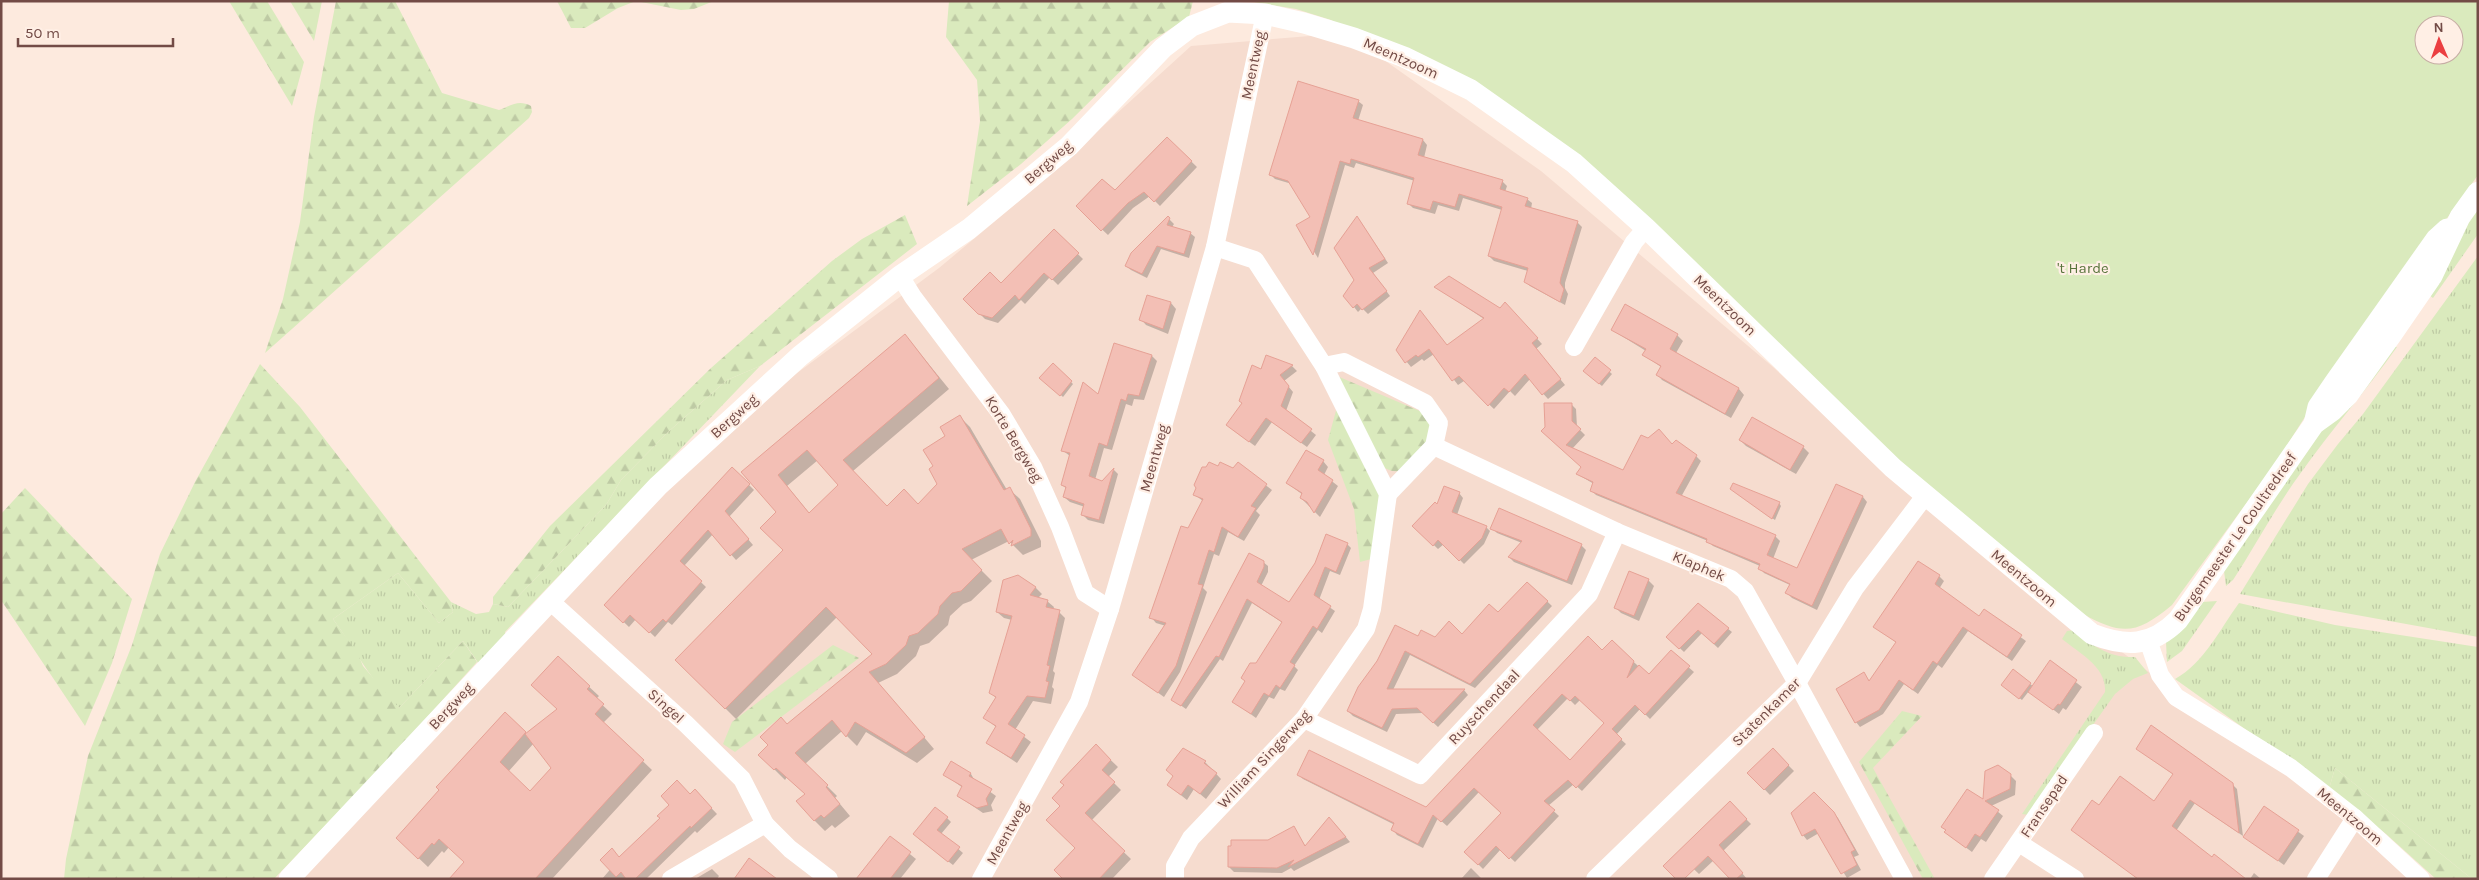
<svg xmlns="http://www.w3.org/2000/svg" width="2479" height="880" viewBox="0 0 2479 880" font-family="Karla,sans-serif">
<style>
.residential{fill:#f6dccf}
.grass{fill:url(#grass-tufts)}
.forest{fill:url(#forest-firs)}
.park{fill:#daeabd;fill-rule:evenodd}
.shadow{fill:#0003;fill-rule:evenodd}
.building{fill:#f3bfb5;stroke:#e6a195;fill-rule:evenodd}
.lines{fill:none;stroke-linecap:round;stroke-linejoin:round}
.minor{stroke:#fff;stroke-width:18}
.tertiary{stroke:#fff;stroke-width:21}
.labels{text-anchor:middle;stroke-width:4.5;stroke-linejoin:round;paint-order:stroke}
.street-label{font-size:15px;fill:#734b46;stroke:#ffefe5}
.park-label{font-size:15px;fill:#59743c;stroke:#ffefe5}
</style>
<defs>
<pattern id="grass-tufts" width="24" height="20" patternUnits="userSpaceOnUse" patternTransform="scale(1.25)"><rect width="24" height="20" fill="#daeabd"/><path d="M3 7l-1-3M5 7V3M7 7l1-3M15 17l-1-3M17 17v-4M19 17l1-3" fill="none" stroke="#becaa4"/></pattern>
<pattern id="forest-firs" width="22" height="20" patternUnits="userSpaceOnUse" patternTransform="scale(1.25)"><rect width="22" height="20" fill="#daeabd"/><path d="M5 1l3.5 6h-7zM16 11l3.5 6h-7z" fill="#becaa4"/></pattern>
</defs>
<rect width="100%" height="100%" fill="#fdeade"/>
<!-- residential -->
<path class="residential" d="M1346,33L1541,171L1773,367L1921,504L2393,852L2421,879H283L579,562L785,382L939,268L1037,186L1191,46Z"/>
<!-- grass -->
<g class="grass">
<path d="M2478,208V234L2433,298L2426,293L2450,249Z"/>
<path d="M2478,256V637L2240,594L2308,484L2338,444L2363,414Z"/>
<path d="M2392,347H2397C2366,391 2331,430 2300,474C2275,508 2256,545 2233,580L2226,586L2224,571L2323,428Z"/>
<path d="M760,366L505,632L506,635L481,667L463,641L399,708C371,682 355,649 333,619L398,573L439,623L453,612L451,602L476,614L489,612L493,604L508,607L606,505L621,480L668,432L727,380Z"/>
<path d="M2217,601L2182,651L2167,662L2166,642L2202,602Z"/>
<path d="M2239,603L2335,625L2478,647V879H2472L2335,768L2329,789L2175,679C2204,663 2220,629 2239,603Z"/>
<path d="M2074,630C2093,646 2109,658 2135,657L2148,673L2133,679L2115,694L2029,815L2022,814L2105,692C2107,667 2079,653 2062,639L2067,631Z"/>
</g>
<!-- forest -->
<g class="forest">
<path d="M229,1H267L304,62L292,106Z"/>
<path d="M290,1H322L314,41Z"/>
<path d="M336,1H395L442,93L499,110C511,106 518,99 531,106L532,112L529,118L265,353L283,299L300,222L314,117Z"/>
<path d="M557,1H714L694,9L681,10L636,1L618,8L585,28H571Z"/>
<path d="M949,1H1193L1189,17L1150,42L1072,119L1021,164L967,206L980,121L977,80L946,37Z"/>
<path d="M905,215L917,244L760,366L727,380L668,432L621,480L606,505L508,607L493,604V597L550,526L711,368L832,261L862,239Z"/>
<path d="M260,364L300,407L451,602L453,612L439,623L398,573L333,619L358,654L363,666L399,708L463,641L477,662L390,758L274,879H64L66,859L88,756L132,645L160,554L195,482Z"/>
<path d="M1337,376L1422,412L1442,430L1408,472L1392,471L1379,466Z"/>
<path d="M1337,407L1384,501L1379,557L1360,562L1354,509L1328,440Z"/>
<path d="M25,488L132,599L112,663L85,726L1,600V514Z"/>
<path d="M833,645L859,658L735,752L723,744L732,722Z"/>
<path d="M1902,711L1922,716L1873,768L1935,879H1923L1859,762Z"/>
<path d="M2335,768L2472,879H2436L2386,834L2329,789Z"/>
</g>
<!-- park -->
<path class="park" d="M1248,1H2478V175L2310,409L2275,464L2172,605C2137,634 2123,636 2083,614L1944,502L1813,386L1598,176L1331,20L1296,9ZM2424,25H2454V55H2424Z"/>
<!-- shadow -->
<g class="shadow">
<path d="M1358,101L1363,105L1358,121L1423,140L1427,145L1424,158L1502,181L1507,186L1505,192L1527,199L1532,203L1531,209L1577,222L1582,227L1565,283V288L1568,294L1565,305L1530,286L1525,281L1528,271L1494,261L1489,256L1502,210L1463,198L1459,211L1438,205L1435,214L1413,208L1408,203L1415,181L1356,163L1354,168L1345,165L1318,258L1298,226L1312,218L1292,184L1275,179L1270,174Z"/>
<path d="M1167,138L1197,167L1160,206L1150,196L1133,208L1108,235L1077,206L1115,192Z"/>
<path d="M1168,218L1174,224L1172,227L1190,233L1195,237L1189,258L1161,249L1147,278L1131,270L1126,266Z"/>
<path d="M1358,218L1388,263L1373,273L1390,296L1368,314L1362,308L1358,312L1354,307Z"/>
<path d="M1054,231L1083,259L1058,285L1050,277L1025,304L1021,300L998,323L985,319L965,299L1001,284Z"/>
<path d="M1436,287L1500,309L1505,304L1542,344L1536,349L1565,385L1548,399L1530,379L1515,396L1510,391L1494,409L1464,381L1458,385L1434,354L1424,361L1422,359L1411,367L1397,350L1447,347L1484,319Z"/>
<path d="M1171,303L1176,309L1168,334L1146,325L1141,319Z"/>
<path d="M1626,306L1677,335L1683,341L1676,353L1739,389L1744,395L1731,418L1662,380L1657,374L1661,367L1644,355L1646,351L1612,330Z"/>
<path d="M905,335L949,389L853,471L887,508L918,505L939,484L935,467L947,437L960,417L970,427L1007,490L1009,489L1020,499L1041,541V547L1023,555L1009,541L971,560L992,581L971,601L963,604L950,616L948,625L929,643L920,646L916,656L897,674L878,683L934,749L917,763L866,732L857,746L842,731L805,764L837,796L835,798L850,816L835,828L832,825L825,831L814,820L806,795L787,777L785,780L760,755L787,725L874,654L837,617L736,719L677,660L785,551L778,513L743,473ZM818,460L840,485L810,514L787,486Z"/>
<path d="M1152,356L1157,361L1144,400L1134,399L1132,406L1126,404L1112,450L1104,448L1095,480L1103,483L1114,470L1118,474L1104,524L1088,520L1082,514L1085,507L1070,502L1064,497L1067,489L1062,485L1070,456L1062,450L1099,396Z"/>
<path d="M1267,357L1292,366L1297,371L1284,381L1293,392L1286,411L1316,435L1307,447L1272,422L1255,446L1233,430L1243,404Z"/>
<path d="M1595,359L1612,374L1602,386L1587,374Z"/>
<path d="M1053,365L1073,384L1063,397L1041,377Z"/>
<path d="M1571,404L1576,409L1577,427L1585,435L1572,449L1623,472L1673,445L1696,456L1701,461L1681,497L1775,536L1780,541L1773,559L1798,570L1837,486L1863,497L1867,502L1817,610L1792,598L1787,593L1790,585L1764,573L1760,568V566L1713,546L1708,541L1596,495L1591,490L1594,484L1577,474L1583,467L1547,436Z"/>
<path d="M1740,440L1803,447L1809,453L1796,474L1746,446Z"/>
<path d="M1323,461L1328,467L1324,475L1338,486L1320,517L1301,498L1303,495L1287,483Z"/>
<path d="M1238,464L1272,490L1256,511L1260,515L1244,541L1228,532L1219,556L1214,554L1203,588L1207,592L1180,672L1164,697L1133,675L1166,626L1156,623L1151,617L1203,501L1195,495L1219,468L1233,470Z"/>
<path d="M732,468L754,490L729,517L753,545L736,560L713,534L684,566L706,587L672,625L668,622L655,637L636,619L629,627L606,605Z"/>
<path d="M1734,491L1779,503L1781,506L1775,520Z"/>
<path d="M1459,493L1463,498L1457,515L1486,527L1490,531L1484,544L1464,564L1444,544L1438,549L1414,526L1437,506Z"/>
<path d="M1492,528L1581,545L1586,550L1572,585L1514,562L1509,557L1522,543L1497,533Z"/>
<path d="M1347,544L1351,548L1340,575L1330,571L1319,600L1335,611L1322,633L1318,630L1294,666L1298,670L1285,691L1280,689L1274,699L1269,697L1256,718L1234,702L1283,623L1252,603L1223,661L1220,659L1186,709L1173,700L1263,562L1268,566V572L1261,586L1290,604Z"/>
<path d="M1939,576L1944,581L1939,589L1979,618L1984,611L2026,641L2012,661L1968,631L1942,668L1938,665L1918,694L1904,684L1883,714L1860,727L1856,722L1864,674L1870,682L1897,643L1875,627Z"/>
<path d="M1017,577L1036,588L1042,594L1038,598L1047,601L1054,607L1053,610L1059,612L1065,618L1053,671L1055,673L1052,687L1054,689L1051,704L1033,701L1015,730L1031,742L1017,763L987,743L996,727L985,718L996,698L991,693L1012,620L1004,618L997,612Z"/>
<path d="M1648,580L1654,586L1639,621L1621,613L1616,608Z"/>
<path d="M1528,583L1552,606L1475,688L1410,655L1393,690H1464L1468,695L1438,727L1423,713L1396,714L1387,732L1353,716L1348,711L1358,690L1419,638L1462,636L1498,614Z"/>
<path d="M1698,605L1732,632L1718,648L1702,633L1684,652L1668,637Z"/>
<path d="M1612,642L1649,676L1671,652L1694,672L1650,719L1640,709L1616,735L1626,744L1582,791L1574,784L1548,806L1559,816L1515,862L1501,849L1483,869L1466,852L1502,814L1479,792L1447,826L1438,818L1423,848L1397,835L1393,830L1395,825L1303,779L1298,774L1426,809ZM1568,698L1575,705L1580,700L1605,723L1570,762L1536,731Z"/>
<path d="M558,658L599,696L596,699L612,714L603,723L652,770L552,879H450L465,862L449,847L444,853L442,851L428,867L407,847L505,714L527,734L558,710ZM534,743L552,768L530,793L508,772Z"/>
<path d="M2050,662L2082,687L2066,710L2063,708L2059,714L2029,691L2022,700L2005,687L2030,684L2033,686Z"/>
<path d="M1096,746L1118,767L1108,777L1121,790L1091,821L1131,859L1112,879H1065L1077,849L1062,806L1065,785Z"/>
<path d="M2137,749L2232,784L2237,789L2243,836L2195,803L2176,831L2212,859L2244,879H2139L2073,830L2100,807L2155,802L2174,775Z"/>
<path d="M1183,750L1205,762L1221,779L1206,799L1194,789L1187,800L1168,785L1175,777Z"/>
<path d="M1773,750L1794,771L1770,795L1749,773Z"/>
<path d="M951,763L971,774L975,781L996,796L991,805L993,811L983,813L958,796L963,788L944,774Z"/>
<path d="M2010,775L2016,781L2015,795L1991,806L2003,816L1986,842L1981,839L1972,852L1945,832L1984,801Z"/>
<path d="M695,791L717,814L697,833L695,831L646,879H602L620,858Z"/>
<path d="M1814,793L1838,818L1859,855L1854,857L1861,870L1847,878L1819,833L1807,840L1803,835Z"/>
<path d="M1730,803L1751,824L1723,851L1747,879H1732L1714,860L1699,874L1678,854Z"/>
<path d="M2265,808L2304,836L2284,865L2245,837Z"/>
<path d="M947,818L951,822L941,834L963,853L953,865L919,839Z"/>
<path d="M1334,823L1350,842L1294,871L1291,868L1282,873L1234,872L1229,867L1233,847L1269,841L1294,828L1306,847Z"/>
<path d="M890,838L916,859L900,879H866Z"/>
<path d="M1471,868L1482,879H1461Z"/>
<path d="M712,869L719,876L717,879H695Z"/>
<path d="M2254,873L2261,879H2250Z"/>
</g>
<!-- building -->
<g class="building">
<path d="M1298,81L1359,100L1353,118L1423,139L1418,155L1503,180L1500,189L1528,198L1525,206L1578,221L1561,277L1560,283L1564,289L1560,302L1524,282L1528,268L1488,256L1502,207L1459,194L1455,207L1433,201L1430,210L1407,204L1414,178L1351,159L1350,164L1340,161L1313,255L1296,225L1310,217L1288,181L1269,175Z"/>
<path d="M1167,137L1192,161L1154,202L1144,192L1128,203L1101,231L1076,206L1102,179L1115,190Z"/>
<path d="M1168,216L1170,218L1167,225L1191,232L1184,254L1157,246L1142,274L1125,266L1131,253Z"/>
<path d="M1357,216L1385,259L1369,268L1387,291L1362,310L1357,304L1353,308L1343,296L1354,280L1334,248Z"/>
<path d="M1054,229L1079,253L1052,280L1044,273L1019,300L1015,295L992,318L978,314L963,299L990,272L1001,283Z"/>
<path d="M1449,276L1500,308L1505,302L1538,338L1532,343L1561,379L1542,395L1525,374L1509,392L1504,388L1488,406L1459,376L1452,381L1429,349L1418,357L1416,355L1405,363L1396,350L1420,310L1447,345L1484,318L1434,287Z"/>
<path d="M1147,295L1171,302L1163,329L1139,320Z"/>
<path d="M1625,304L1678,334L1670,349L1739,388L1725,414L1656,375L1661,366L1642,355L1646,349L1611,330Z"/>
<path d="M905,334L939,378L843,460L887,506L904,489L918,504L937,484L929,469L933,466L923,450L945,436L940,427L960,415L1004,490L1010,487L1031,529V536L1011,546L1013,540L1009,544L1001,529L962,549L982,570L961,591L952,593L940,606L938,614L918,633L909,636L906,645L886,664L869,672L925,737L906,753L855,722L846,737L832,720L795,753L828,785L826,787L840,804L824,818L821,815L814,821L796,801L805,794L776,768L774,770L758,755L768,745L760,737L781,717L787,724L872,654L826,607L725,709L675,660L783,550L760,528L776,512L741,472ZM807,450L838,485L809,513L778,475Z"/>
<path d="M1114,343L1152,355L1139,396L1128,394L1126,401L1121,399L1107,446L1099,443L1089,476L1102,481L1114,468L1099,520L1081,515L1084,504L1063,497L1066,487L1061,485L1070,453L1061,451L1083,382L1098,394Z"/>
<path d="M1266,355L1293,365L1280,375L1289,386L1281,406L1312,429L1301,443L1266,418L1249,442L1226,425L1242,403L1239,401L1252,365L1261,369Z"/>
<path d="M1595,357L1611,370L1599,384L1583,371Z"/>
<path d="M1053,363L1072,381L1060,396L1039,378Z"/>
<path d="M1544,403H1572V421L1581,429L1566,445L1623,470L1641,435L1648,438L1659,429L1672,444L1676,440L1697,455L1676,493L1776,535L1767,555L1797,568L1836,484L1863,496L1812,606L1785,593L1790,584L1758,569L1760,564L1706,542L1707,539L1590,491L1593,482L1576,474L1581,467L1541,431L1545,427Z"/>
<path d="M1752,417L1804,446L1790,470L1739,440Z"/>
<path d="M1306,450L1324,460L1318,470L1333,480L1314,513L1307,502L1300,498L1302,493L1286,483Z"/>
<path d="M1209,462L1218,466L1220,462L1233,468L1238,462L1267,484L1251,506L1256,508L1238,537L1222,527L1214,552L1209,550L1198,584L1203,585L1176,666L1158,693L1132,675L1166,623L1149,618L1181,526L1188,528L1203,499L1193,495L1196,488L1194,485L1202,467H1206Z"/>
<path d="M732,467L750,484L725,511L749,539L730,556L708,530L680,561L702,581L666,622L663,619L649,633L630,615L623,623L604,605Z"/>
<path d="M1733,483L1780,502L1772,519L1730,489Z"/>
<path d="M1444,486L1460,492L1452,512L1487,526L1482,538L1459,561L1438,540L1433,546L1412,526L1435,502L1437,504Z"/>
<path d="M1499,508L1582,544L1567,581L1508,557L1522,541L1490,529Z"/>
<path d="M1326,534L1348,543L1336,572L1325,567L1314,595L1331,606L1317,629L1313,626L1290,662L1295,665L1280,688L1276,685L1269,696L1264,693L1251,714L1232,702L1245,681L1241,678L1250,663H1256L1282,622L1247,599L1219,657L1216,656L1181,706L1171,700L1249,553L1264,561V567L1257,582L1289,602L1315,563Z"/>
<path d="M1918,561L1940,575L1935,584L1979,616L1984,609L2022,635L2007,657L1963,627L1937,664L1933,661L1913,690L1899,680L1879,710L1855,723L1836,689L1864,672L1869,681L1896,642L1873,627Z"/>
<path d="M1629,571L1649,579L1634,616L1614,608Z"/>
<path d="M1018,575L1036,587L1030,595L1048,600L1046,607L1060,610L1047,665L1050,666L1046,681L1049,682L1045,698L1027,696L1008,724L1025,735L1011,758L986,743L996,726L983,718L996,697L989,693L1012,616L996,612L1003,580Z"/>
<path d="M1527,582L1548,601L1470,684L1405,651L1387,689H1465L1433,723L1417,708L1392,709L1382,728L1347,711L1358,687L1377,661L1395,625L1418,636L1421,630L1435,637L1449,621L1462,634L1489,604L1498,612Z"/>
<path d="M1698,603L1729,628L1714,644L1698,630L1679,649L1666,637Z"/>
<path d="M1588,636L1602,650L1612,640L1634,661L1627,678L1639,665L1649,674L1671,650L1690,666L1645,715L1635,705L1612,729L1622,739L1576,788L1568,780L1544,801L1555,810L1509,859L1496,846L1478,865L1464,852L1501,813L1474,788L1441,822L1433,815L1418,844L1391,830L1394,823L1297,775L1309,750L1426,807ZM1562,694L1570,701L1575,696L1604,723L1570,760L1533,725Z"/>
<path d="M558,656L590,686L587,689L604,704L595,714L644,760L535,879H449L464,862L439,839L434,845L432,843L418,859L396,838L439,790L436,787L439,784L505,712L526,732L500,762L530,791L551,768L525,734L557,709L531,685Z"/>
<path d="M2050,660L2077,680L2060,705L2058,704L2053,710L2028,692Z"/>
<path d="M2013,669L2031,683L2019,699L2001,685Z"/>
<path d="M2151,725L2233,783L2239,833L2190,800L2172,826L2212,857L2214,854L2246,879H2138L2071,830L2092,800L2099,805L2120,776L2154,801L2173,774L2136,749Z"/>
<path d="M1096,744L1111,760L1102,770L1115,782L1085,813L1125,851L1099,879H1063L1054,870L1075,848L1046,820L1060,806L1052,798L1064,785L1060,782Z"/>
<path d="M1183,748L1206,761L1204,763L1217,773L1200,794L1188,785L1181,795L1167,785L1173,776L1166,770Z"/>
<path d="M1773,748L1789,765L1764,790L1747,773Z"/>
<path d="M951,761L971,773L969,776L992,789L986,799L988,805L977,808L957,796L962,786L943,775Z"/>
<path d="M1998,765L2011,774L2010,789L1985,801L1999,810L1980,837L1975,834L1966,848L1944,832L1946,830L1941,827L1967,789L1983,799L1985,771Z"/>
<path d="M677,780L690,794L695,789L712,808L691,828L690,826L635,879H626L621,872L616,877L600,860L612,848L619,857L660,818L657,816L669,805L661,796Z"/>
<path d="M1814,792L1834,812L1855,850L1851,852L1857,865L1841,874L1815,829L1802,836L1791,813Z"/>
<path d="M1730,801L1747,819L1719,845L1743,873L1736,879H1730L1708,856L1684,879H1676L1663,866Z"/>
<path d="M2264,806L2299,830L2278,861L2243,837Z"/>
<path d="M935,807L948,817L937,830L960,847L948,862L913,834Z"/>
<path d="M1329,817L1346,837L1288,867L1294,860L1277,868L1228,867V846H1231V840H1268L1294,826L1305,846Z"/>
<path d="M890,836L911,852L890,879H856Z"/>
<path d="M749,858L777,879H734Z"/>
</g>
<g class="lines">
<!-- minor -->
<g class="minor">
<path d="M900,276L913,297L1002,415L1033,467L1060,527L1085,593L1110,609"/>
<path d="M1574,347L1634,242L1646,228"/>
<path d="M1324,366L1344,362L1425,403L1439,423L1434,446L1388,494"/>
<path d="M1434,446L1617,532L1731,579L1745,591L1797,683L1904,879"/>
<path d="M550,601L686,724L742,779L765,824"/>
<path d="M2148,640L2160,675L2176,697L2291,768L2355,818L2421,879"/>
<path d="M1304,719L1420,775L1589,594L1617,532"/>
<path d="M2019,843L2075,879"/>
<path d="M671,879L765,824L790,849L829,879"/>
<path d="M981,879L1079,702L1110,609L1215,247L1265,14"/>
<path d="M1175,879V866L1191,838L1304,719L1366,629L1372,609L1388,494L1324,366L1255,260L1215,247"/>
<path d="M1595,879L1797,683L1855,588L1925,496"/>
<path d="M1993,879L2094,733"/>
<path d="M2316,879L2355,818"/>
</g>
<!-- tertiary -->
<g class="tertiary">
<path d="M2314,424L2318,407L2335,382L2436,239L2447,229"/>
<path d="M289,879L658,486L800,356L900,276L969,229L1069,146L1163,48L1192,26L1228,12L1265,14L1304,23L1354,38L1404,57L1471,90L1574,163L1646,228L1893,468L2092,634C2126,647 2151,647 2178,620L2314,424L2332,411L2348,395L2392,334L2432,276L2460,217L2478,192"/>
</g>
</g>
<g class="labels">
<!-- street labels -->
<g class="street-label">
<text transform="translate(1401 58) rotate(24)" y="5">Meentzoom</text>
<text transform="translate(1253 65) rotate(-78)" y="5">Meentweg</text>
<text transform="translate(1048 162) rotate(-41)" y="5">Bergweg</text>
<text transform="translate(1725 305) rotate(44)" y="5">Meentzoom</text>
<text transform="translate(734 416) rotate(-42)" y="5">Bergweg</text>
<text transform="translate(1014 439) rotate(59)" y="5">Korte Bergweg</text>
<text transform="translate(1154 458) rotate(-74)" y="5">Meentweg</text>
<text transform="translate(2235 537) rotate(-55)" y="5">Burgemeester Le Coultredreef</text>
<text transform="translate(1699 566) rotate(23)" y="5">Klaphek</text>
<text transform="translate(2024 578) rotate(40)" y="5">Meentzoom</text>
<text transform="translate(451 706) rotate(-47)" y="5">Bergweg</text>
<text transform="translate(666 706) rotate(42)" y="5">Singel</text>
<text transform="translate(1484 707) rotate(-47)" y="5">Ruyschendaal</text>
<text transform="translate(1766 712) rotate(-45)" y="5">Statenkamer</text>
<text transform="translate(1264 759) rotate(-47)" y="5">William Singerweg</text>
<text transform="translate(2044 806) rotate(-56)" y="5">Fransepad</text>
<text transform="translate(2350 816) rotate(40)" y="5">Meentzoom</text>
<text transform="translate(1007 833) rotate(-61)" y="5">Meentweg</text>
</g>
<!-- park labels -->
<g class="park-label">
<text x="2083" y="273">'t Harde</text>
</g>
</g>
<!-- border -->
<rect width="2479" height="880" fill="none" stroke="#734b46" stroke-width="5"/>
<!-- north arrow -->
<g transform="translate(2439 40) rotate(358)"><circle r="24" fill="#ffefe5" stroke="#c7ada5"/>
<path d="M0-4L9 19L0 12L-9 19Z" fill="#eb3f41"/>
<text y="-8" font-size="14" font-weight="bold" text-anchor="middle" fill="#734b46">N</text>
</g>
<!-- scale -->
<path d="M18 38v8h155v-8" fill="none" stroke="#734b46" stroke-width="2.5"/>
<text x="25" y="38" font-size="15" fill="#734b46" stroke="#ffefe5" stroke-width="4" paint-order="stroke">50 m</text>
</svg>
